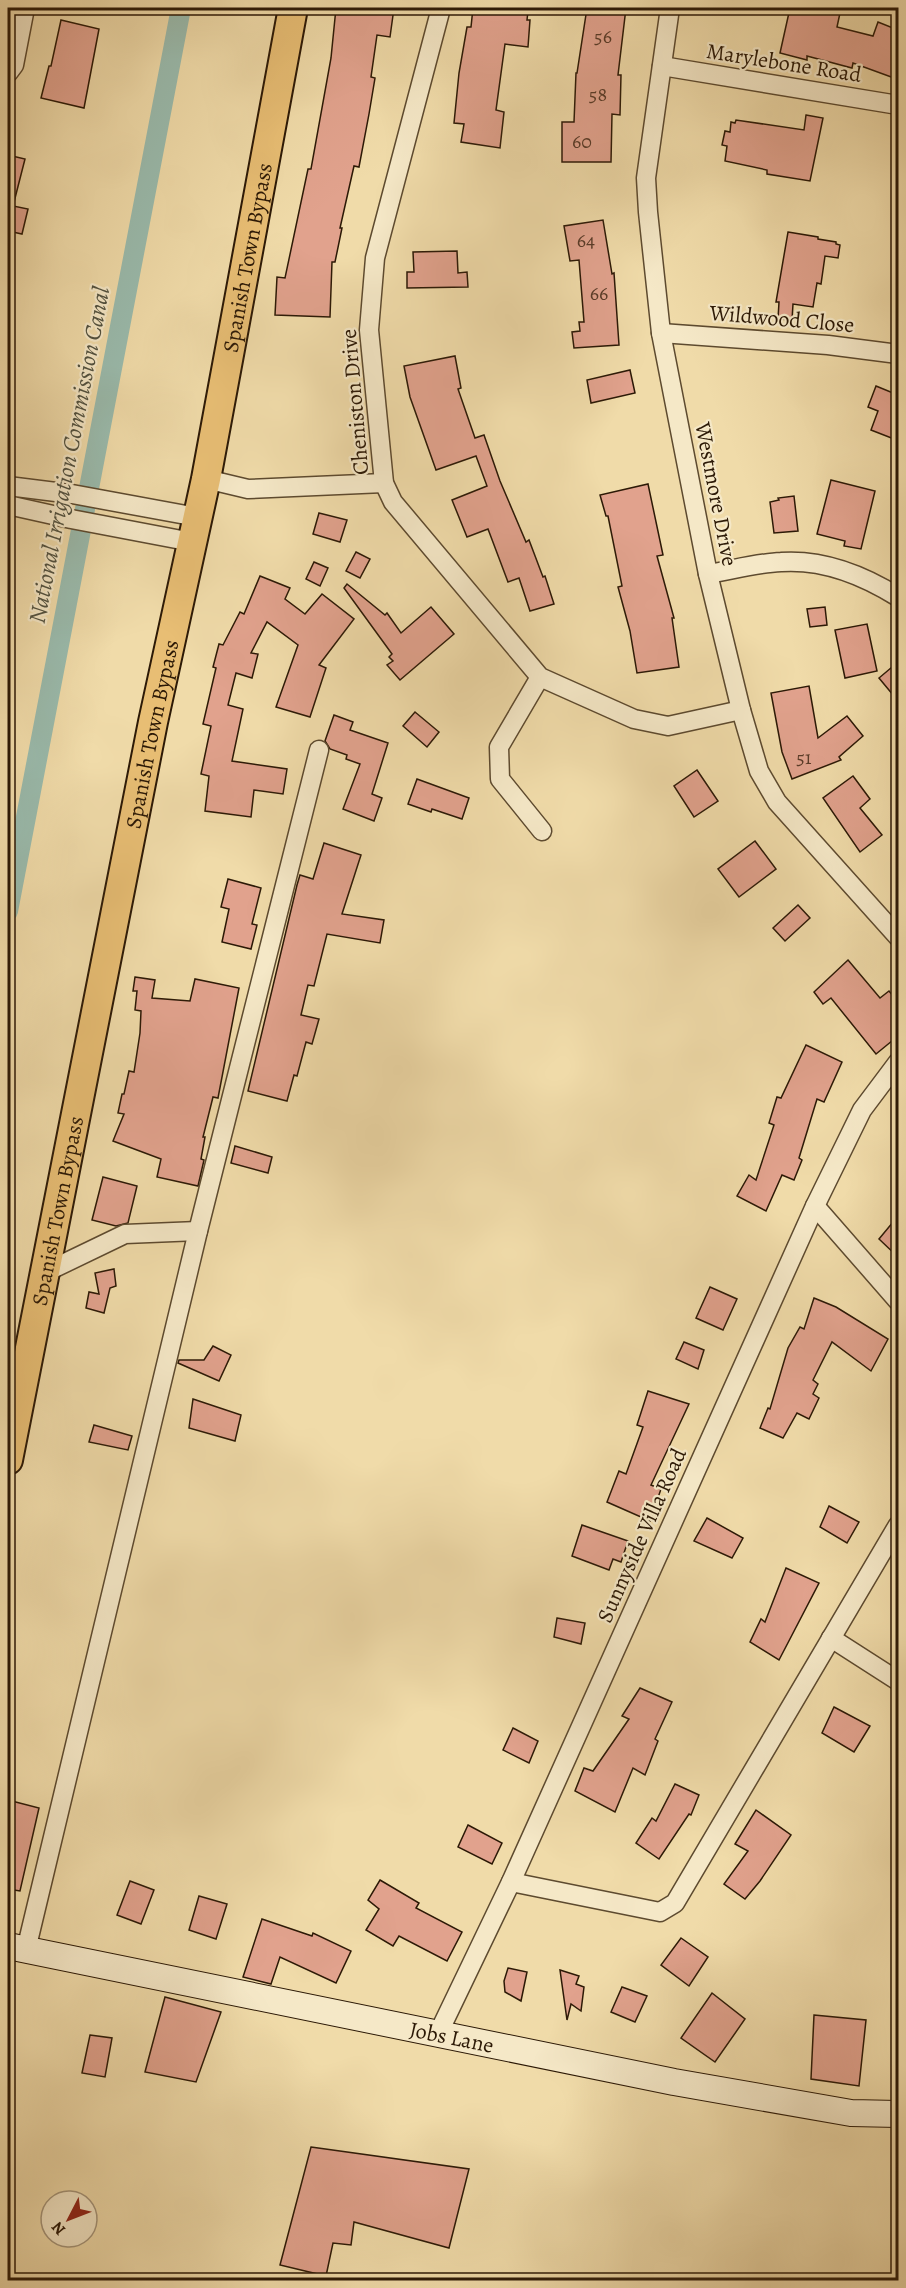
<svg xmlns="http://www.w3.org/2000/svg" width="906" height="2288" viewBox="0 0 906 2288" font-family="Alegreya,serif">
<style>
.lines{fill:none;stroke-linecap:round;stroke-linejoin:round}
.canal{stroke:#9abbad;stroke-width:20}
.building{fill:#e1a28d;stroke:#2c1906;stroke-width:1.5}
.street-casing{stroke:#5d4a2f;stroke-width:21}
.secondary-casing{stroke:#2c1906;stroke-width:28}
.primary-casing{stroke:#2c1906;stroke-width:32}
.street{stroke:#f5e8c7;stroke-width:18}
.secondary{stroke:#f5e8c7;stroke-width:26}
.primary{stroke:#e8be74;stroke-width:28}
.labels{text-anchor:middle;stroke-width:4.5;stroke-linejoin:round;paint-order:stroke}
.number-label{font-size:20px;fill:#593b28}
.street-label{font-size:22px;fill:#2c1906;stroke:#f5e8c7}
.water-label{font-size:24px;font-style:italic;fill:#525240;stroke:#f5e8c7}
</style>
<rect width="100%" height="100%" fill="#f0dba9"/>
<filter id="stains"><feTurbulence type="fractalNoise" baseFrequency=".00333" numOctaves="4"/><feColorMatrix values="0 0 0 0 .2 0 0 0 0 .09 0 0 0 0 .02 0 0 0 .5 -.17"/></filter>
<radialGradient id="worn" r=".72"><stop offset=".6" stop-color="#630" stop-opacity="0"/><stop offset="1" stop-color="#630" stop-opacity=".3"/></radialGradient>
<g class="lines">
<!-- canal -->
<path class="canal" d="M8,911L181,8"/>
</g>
<!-- building -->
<g class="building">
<path d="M336,8H394L390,37L377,35L371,77L375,78L369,114L359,167L354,166L340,228H342L335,262H332L330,317L275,315L277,277L285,278L308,169H311L331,58Z"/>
<path d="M473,8H524V10L528,11L527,20H530L528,47L505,44L496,110L504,112L500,148L461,142L464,124L454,123L459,73L467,27H471Z"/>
<path d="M587,8H626L618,75H621L620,115L612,114L611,162H562V122H574L576,73H577Z"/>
<path d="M790,8H817L840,13L837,27L873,36L878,22L898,30V67L894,78L853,63L852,68L807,56V60L780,53Z"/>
<path d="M61,20L99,29L84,108L41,98L49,66H51Z"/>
<path d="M806,115L823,118L810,181L767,174V170L725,161L727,146L722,145L725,131L730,132L731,122L735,123L736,120L804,130Z"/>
<path d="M8,155L25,159L13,206L28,209L22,234L8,231Z"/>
<path d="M603,220L612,274L614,273L619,345L574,348L572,332L580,331L579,322H584L579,260L570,261L564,226Z"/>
<path d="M788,232L818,237V239L836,242V244L840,245L838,258L825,256L821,284L817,283L813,307L793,304L792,320L778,319L779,302H776Z"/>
<path d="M457,251L458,273L467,272L468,287L407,288V272H414L413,252Z"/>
<path d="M455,356L461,388L458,389L475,438L484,435L500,481L526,542L529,540L543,577L545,576L554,604L530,611L519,578L508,582L488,529L467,537L452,500L487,486L476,456L436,470L410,397L404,366Z"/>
<path d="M630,370L635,393L591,403L587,380Z"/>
<path d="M876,386L898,395V428L894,439L871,430L878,411L868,407Z"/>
<path d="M831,480L875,491L861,549L844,546L845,541L817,534Z"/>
<path d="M648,484L663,555L657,556L674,618H672L679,667L637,673L630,631L618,587L622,586L608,516H606L600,495Z"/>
<path d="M794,496L798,531L774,533L770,502L779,500L778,498Z"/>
<path d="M319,513L347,520L340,542L313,534Z"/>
<path d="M356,552L370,559L360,578L346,571Z"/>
<path d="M314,562L328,568L320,586L306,579Z"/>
<path d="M260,576L290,588L285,599L305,614L322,594L354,619L319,665L326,668L310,717L276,707L298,645L267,622L251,653L258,654L252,678L236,673L228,705L243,709L232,761L287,769L283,794L254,790L251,817L205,811L209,776L201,774L211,726L203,724L216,668L213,667L219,644L223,645L240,612L244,614Z"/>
<path d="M347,584L385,615L387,613L401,633L431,607L454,634L400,680L387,665L393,661L389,657L392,654L344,588Z"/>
<path d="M825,607L827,625L810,627L807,609Z"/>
<path d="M867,624L877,671L845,678L835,630Z"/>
<path d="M898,662V701L879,678Z"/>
<path d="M809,686L818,738L847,716L863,736L839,757L841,760L792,779L782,752L771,693Z"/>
<path d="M415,712L439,732L427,747L403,726Z"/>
<path d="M334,715L353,722L350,730L388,743L372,794L382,798L374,821L343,809L360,764L346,759L347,755L330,749L325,741Z"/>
<path d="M697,770L718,801L694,817L674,786Z"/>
<path d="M853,776L870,799L860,808L882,835L860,852L823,798Z"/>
<path d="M417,779L469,798L462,819L432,809L431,812L408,804Z"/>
<path d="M755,841L776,869L739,897L718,869Z"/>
<path d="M324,843L361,855L342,914L384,920L380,943L327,934L314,986L308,985L301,1015L319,1019L312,1044L306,1042L297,1076L294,1075L287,1101L248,1091L297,885L300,875L313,879Z"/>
<path d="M228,879L261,888L252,924L257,925L251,949L222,942L229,909L221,907Z"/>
<path d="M798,905L810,918L785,941L773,928Z"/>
<path d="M848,960L880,998L889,991L898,1002V1036L876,1054L831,998L823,1004L814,992Z"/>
<path d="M135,977L155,980L152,998L190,1001L195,979L239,988L218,1098L213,1097L203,1137H205L201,1159L204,1160L198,1186L157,1177L161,1159L113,1141L124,1114L118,1113L122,1094H124L129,1071L134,1072L140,1033L141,1011L135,1010L137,991H133Z"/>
<path d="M806,1045L842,1062L824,1102L817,1099L799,1158L802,1160L794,1180L782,1175L766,1211L737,1196L749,1175L756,1180L774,1125L769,1123L777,1097L781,1098Z"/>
<path d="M235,1146L272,1157L268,1173L231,1163Z"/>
<path d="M103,1177L137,1186L128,1223L116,1226L92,1220Z"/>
<path d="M898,1216V1257L879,1239Z"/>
<path d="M114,1269L116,1286L110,1288L104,1313L86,1308L89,1292L99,1294L95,1273Z"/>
<path d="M710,1287L737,1299L723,1330L696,1318Z"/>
<path d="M814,1298L836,1307L888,1339L871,1371L832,1342L813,1380L818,1384L813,1394L819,1398L809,1419L797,1413L783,1438L760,1428L768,1408L770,1409L788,1348L800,1327L804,1329Z"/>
<path d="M684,1342L704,1350L698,1369L676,1359Z"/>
<path d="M213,1346L231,1355L219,1381L178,1363L179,1360H204Z"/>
<path d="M648,1391L689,1404L651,1485L661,1489L650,1521L607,1502L619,1471L626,1474L643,1427L637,1425Z"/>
<path d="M193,1399L241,1415L235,1441L189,1428Z"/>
<path d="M94,1425L132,1436L128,1450L89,1442Z"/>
<path d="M829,1506L859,1522L847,1543L820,1527Z"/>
<path d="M707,1518L743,1538L732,1558L694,1541Z"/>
<path d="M582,1525L628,1541L621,1562L613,1559L609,1570L572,1556Z"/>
<path d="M786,1568L819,1583L779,1660L750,1642L761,1619L765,1622Z"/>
<path d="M557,1618L585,1623L581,1644L554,1637Z"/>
<path d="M640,1688L672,1702L655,1739L658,1741L645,1775L633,1768L615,1812L575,1791L584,1768L593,1771L629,1719L622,1716Z"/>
<path d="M834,1707L870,1726L854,1752L822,1733Z"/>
<path d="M513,1728L538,1741L529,1763L503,1750Z"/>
<path d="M675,1784L699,1795L691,1815L689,1814L659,1859L636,1843L652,1818L656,1821Z"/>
<path d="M8,1800L39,1808L20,1891L8,1889Z"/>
<path d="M756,1810L791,1835L760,1881L745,1899L724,1884L748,1851L735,1844Z"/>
<path d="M468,1825L502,1843L492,1864L458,1847Z"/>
<path d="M380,1880L419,1903L416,1908L462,1932L447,1961L399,1936L393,1946L366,1930L379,1909L368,1900Z"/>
<path d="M130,1881L154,1890L141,1924L117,1915Z"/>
<path d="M199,1896L227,1904L216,1939L189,1930Z"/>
<path d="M262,1919L312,1936L313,1933L351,1951L336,1983L280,1957L271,1984L243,1977Z"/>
<path d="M681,1938L708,1957L689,1986L661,1965Z"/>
<path d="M508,1968L527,1972L521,2001L505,1992L504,1981Z"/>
<path d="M560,1970L579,1976L576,1984L584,1987L581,2011L571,2004L567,2020Z"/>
<path d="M622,1987L647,1996L635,2022L611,2012Z"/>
<path d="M712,1993L745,2019L715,2062L681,2038Z"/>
<path d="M165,1997L221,2012L196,2082L145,2072Z"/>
<path d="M814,2015L866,2020L859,2086L811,2079Z"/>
<path d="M90,2035L112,2038L105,2077L82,2073Z"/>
<path d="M311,2147L469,2169L449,2248L354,2222L351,2245L333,2243L326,2276L280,2265Z"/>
</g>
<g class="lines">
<!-- street casing -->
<g class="street-casing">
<g id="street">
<path d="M441,8L375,258L369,330L384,483L393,502L540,677L634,719L668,726L741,710"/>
<path d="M670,8L646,178L648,212L661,333L708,574L741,710L759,771L777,802L898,937"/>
<path d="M662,66L898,105"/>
<path d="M8,73L14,65L25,8"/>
<path d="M661,333L828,345L898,354"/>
<path d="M206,479L248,489L384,483"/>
<path d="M8,486L72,494L197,517"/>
<path d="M8,505L71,519L192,542"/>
<path d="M708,574C732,570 757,563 781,562C824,559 863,575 898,597"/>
<path d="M540,677L499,747L500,779L542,831"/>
<path d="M815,1206L898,1301"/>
<path d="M44,1273L125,1234L198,1231"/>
<path d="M831,1638L898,1681"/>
<path d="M511,1882L660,1912L675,1903L898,1525"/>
<path d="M26,1950L198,1231L319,750"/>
<path d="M438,2034L511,1882L815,1206L862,1110L898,1062"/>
</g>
</g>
<!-- secondary casing -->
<g class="secondary-casing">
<g id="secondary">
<path id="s1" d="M8,1946L674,2082L851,2113L898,2114"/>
</g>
</g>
<!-- primary casing -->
<g class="primary-casing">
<g id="primary">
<path id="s2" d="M8,1460L153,722L206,479L293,8"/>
</g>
</g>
<!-- street -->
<use href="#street" class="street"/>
<!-- secondary -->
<use href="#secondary" class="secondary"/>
<!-- primary -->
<use href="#primary" class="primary"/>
</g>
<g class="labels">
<!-- number labels -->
<g class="number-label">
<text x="603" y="43">56</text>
<text x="598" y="101">58</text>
<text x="582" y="148">60</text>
<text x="586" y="247">64</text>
<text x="599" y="300">66</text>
<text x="804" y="764">51</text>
</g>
<!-- street labels -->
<g class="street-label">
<text transform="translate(784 62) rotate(9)" y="8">Marylebone Road</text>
<text dy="8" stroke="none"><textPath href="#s2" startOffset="1226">Spanish Town Bypass</textPath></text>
<text transform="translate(782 318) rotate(5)" y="8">Wildwood Close</text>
<text transform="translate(354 402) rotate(-95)" y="8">Cheniston Drive</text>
<text transform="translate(717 494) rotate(79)" y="8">Westmore Drive</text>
<text dy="8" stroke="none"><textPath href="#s2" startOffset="740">Spanish Town Bypass</textPath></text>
<text dy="8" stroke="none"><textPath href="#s2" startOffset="254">Spanish Town Bypass</textPath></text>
<text transform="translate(641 1535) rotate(-66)" y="8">Sunnyside Villa Road</text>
<text dy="8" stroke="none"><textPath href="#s1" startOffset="453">Jobs Lane</textPath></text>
</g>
<!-- water labels -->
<g class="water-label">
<text transform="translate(69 455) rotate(-79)" y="8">National Irrigation Commission Canal</text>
</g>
</g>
<!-- margin -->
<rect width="906" height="2288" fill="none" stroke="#f0dba9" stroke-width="30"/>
<rect x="9" y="9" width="888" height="2270" fill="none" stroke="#2c1906" stroke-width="3"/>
<rect x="15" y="15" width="876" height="2258" fill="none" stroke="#2c1906" stroke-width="1.5"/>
<!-- north arrow -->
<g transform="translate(69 2219) rotate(228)"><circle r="28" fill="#f5e8c7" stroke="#a5957a" stroke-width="1.5"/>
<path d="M0-4.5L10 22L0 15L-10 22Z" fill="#8f2418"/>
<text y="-9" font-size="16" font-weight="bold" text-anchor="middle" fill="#2c1906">N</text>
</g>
<rect width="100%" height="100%" filter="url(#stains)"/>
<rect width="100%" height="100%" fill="url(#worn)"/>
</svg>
